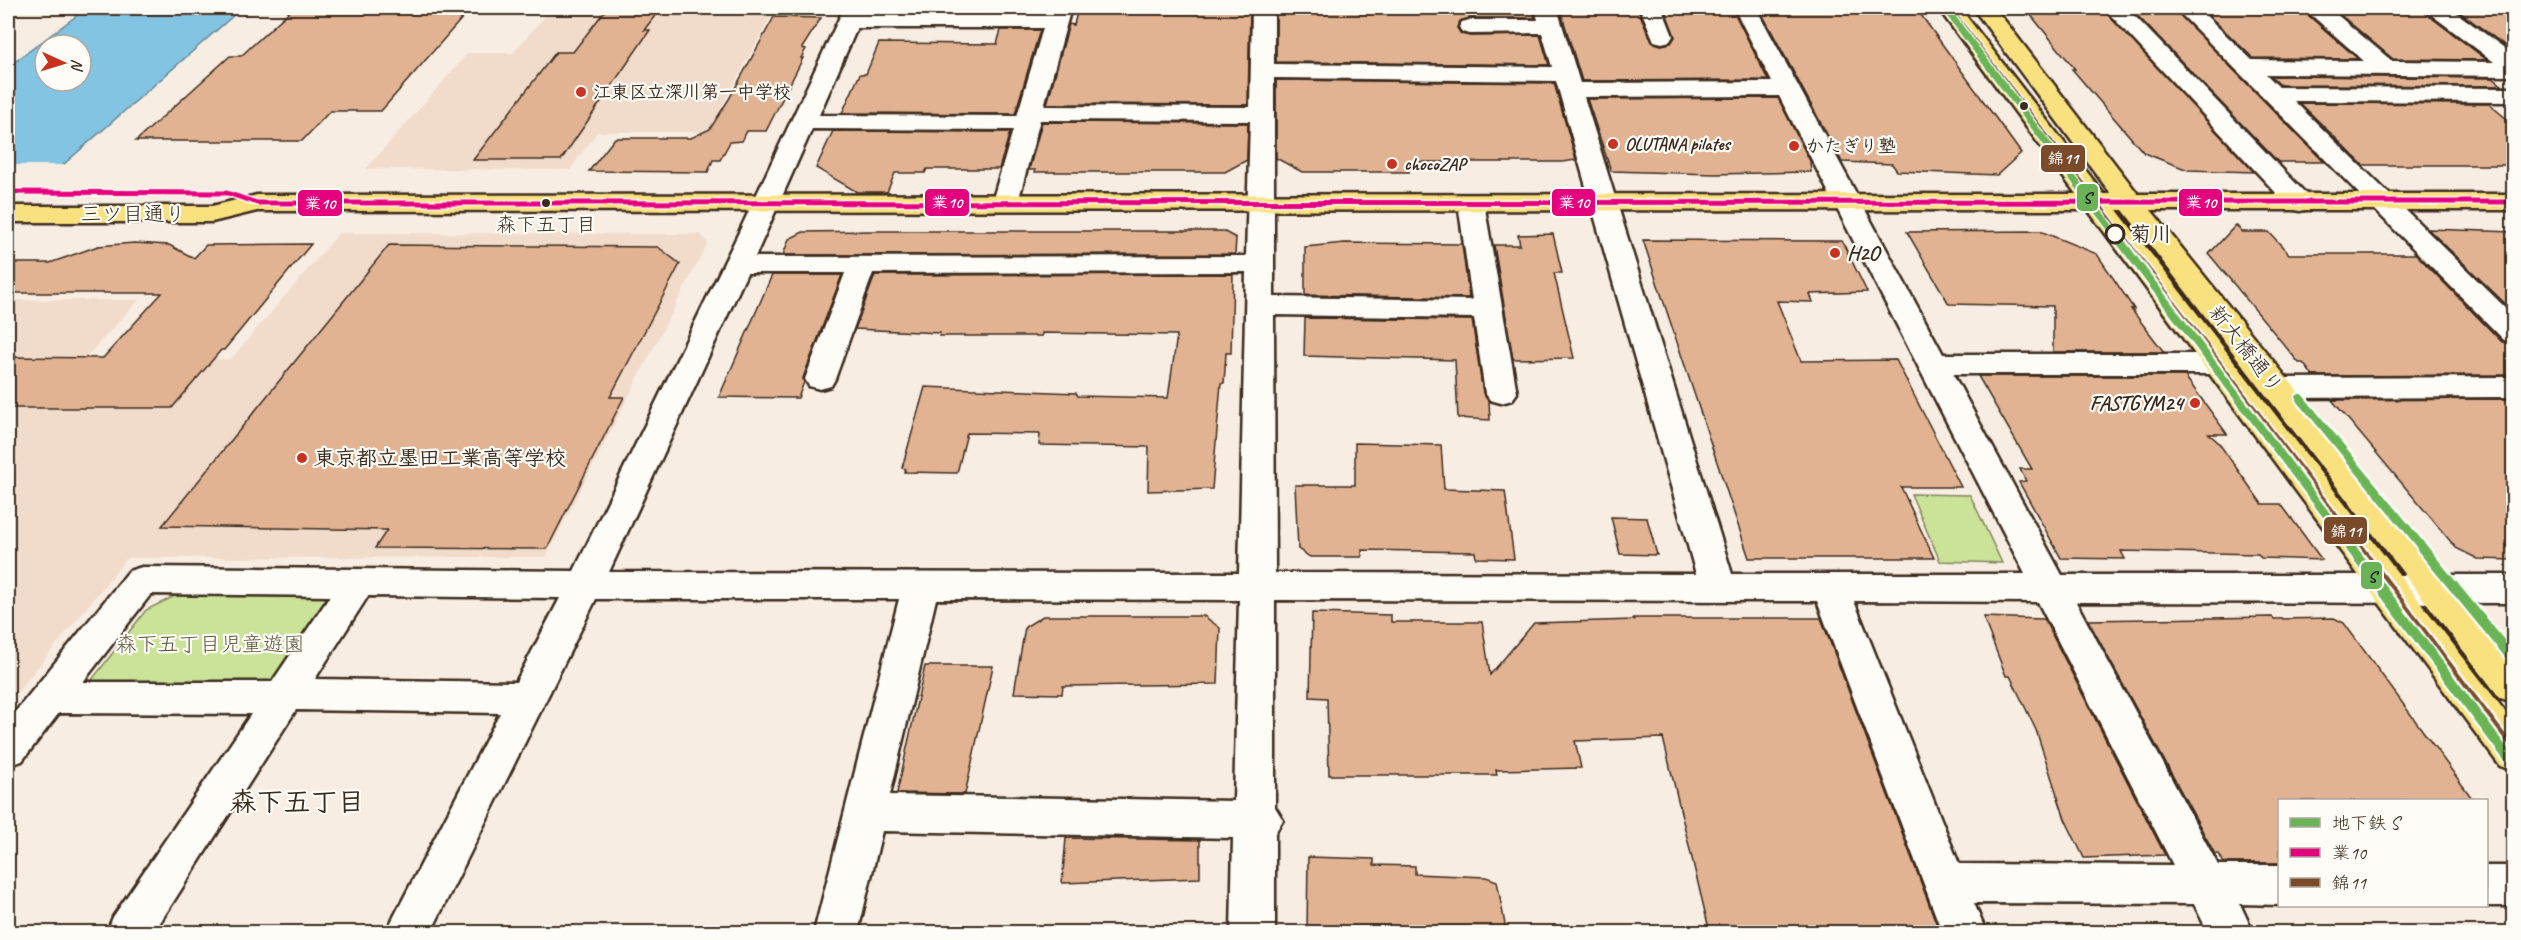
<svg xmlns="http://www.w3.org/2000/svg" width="2521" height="940" viewBox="0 0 2521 940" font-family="Caveat,'Klee One',sans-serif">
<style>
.built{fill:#f1dccb}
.green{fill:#cae399;stroke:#82865c;stroke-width:1.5}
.water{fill:#82c4e2;stroke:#668694;stroke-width:1.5;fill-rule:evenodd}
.pier{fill:#f8ede3}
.building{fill:#e2b393;stroke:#3b2a1e;stroke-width:1.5}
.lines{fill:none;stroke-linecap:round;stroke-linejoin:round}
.minor-casing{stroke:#3b2a1e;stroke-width:5}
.major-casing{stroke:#3b2a1e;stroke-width:5}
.minor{fill:#fdfcf7;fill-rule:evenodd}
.major{fill:#fae180;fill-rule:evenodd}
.bus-1-casing{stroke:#fdfcf7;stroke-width:8}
.bus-2-far2-casing{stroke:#fdfcf7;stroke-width:8}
.bus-2-far1-casing{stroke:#fdfcf7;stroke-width:11}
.bus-2-casing{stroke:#fdfcf7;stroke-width:14}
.bus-1{stroke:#e5007d;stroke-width:5}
.bus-2-far2{stroke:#7a4b2a;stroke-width:5}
.bus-2-far1{stroke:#7a4b2a;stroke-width:7}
.bus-2{stroke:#7a4b2a;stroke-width:9}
.metro-1-far2-casing{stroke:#fdfcf7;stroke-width:10}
.metro-1-far1-casing{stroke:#fdfcf7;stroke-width:13}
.metro-1-casing{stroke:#fdfcf7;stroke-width:15}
.metro-1-far2{stroke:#6ab457;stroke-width:7}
.metro-1-far1{stroke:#6ab457;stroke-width:8}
.metro-1{stroke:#6ab457;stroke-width:10}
.poi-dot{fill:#c8321e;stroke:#fdfcf7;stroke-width:2}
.bus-dot{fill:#3b2a1e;stroke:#fdfcf7;stroke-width:2}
.stop-dot{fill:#fdfcf7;stroke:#3b2a1e;stroke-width:3}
.labels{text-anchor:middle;stroke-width:4.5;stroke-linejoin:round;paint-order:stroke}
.far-poi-label{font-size:18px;font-weight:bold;fill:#3b2a1e;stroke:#fdfcf7;text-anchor:start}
.bus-label{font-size:20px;fill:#3b2a1e;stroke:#fdfcf7}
.street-label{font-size:21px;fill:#3b2a1e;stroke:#fdfcf7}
.stop-label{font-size:21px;font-weight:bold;fill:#3b2a1e;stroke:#fdfcf7;text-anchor:start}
.poi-label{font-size:21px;font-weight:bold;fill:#3b2a1e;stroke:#fdfcf7;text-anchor:start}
.park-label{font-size:21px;fill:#5f583d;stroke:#fdfcf7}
.near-neighbourhood-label{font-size:27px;font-weight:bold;fill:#3b2a1e;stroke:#fdfcf7}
.line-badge{stroke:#fdfcf7;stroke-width:2}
.badge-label{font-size:16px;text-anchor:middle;font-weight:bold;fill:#fff}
.pale-badge-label{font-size:16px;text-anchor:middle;font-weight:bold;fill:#111}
</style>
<rect width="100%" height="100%" fill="#f8ede3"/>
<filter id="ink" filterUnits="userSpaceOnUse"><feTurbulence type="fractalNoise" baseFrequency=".0167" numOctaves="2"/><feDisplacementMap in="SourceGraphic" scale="12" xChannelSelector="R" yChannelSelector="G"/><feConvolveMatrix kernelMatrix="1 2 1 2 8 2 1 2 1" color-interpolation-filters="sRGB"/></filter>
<g filter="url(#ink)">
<!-- built -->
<g class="built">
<path d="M552,8H765L773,12L708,132H597L570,170L366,169L468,53H513Z"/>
<path d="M339,233L700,234L708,242L546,557L127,558L8,704V300H139L84,359H231Z"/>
</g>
<!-- green -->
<g class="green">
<path d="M1911,494L1970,495L2002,563L1940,561Z"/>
<path d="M177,595L336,597L271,694L84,690L146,610Z"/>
</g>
<!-- water -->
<path class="water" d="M87,8H242L8,213V67ZM45,45H81V81H45Z"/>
<!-- pier -->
<path class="pier" d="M8,165H67L8,216Z"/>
<!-- building -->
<g class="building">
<path d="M293,8H471L381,111H330L302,141H136L230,56H241Z"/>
<path d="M607,8H661L644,30H650L561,160H473L556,52H573Z"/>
<path d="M1078,8H1250L1248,105L1047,104L1069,24L1074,25Z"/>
<path d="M1276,8H1533L1535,18H1470L1460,21L1457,28L1461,34L1470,36L1540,35L1549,65L1276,62Z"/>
<path d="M1762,8H1916L2021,153L1997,175L1897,171L1892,164L1842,162L1760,10H1764Z"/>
<path d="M2025,8H2102L2254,172L2188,170L2144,153L2072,69H2075Z"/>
<path d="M2130,8H2173L2324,162H2278Z"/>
<path d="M2201,8H2304L2308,15L2358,59L2253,58Z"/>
<path d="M2332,8L2425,10L2428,15L2487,60L2393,59Z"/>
<path d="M1560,9L1638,10L1652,42L1661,45L1671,43L1675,37L1665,10H1733L1768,80L1582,81Z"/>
<path d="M2457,10L2514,11V52Z"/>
<path d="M774,17L821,18L802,48L806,49L801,58H803L766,131H747L742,141L730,142L720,160H713L708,172L589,171L615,138H691L710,129L729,99Z"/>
<path d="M1001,30H1040L1015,114L842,113L860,74H866L879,43L997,44Z"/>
<path d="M2271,76L2493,78L2503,86L2280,85Z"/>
<path d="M1276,80L1554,83L1576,160L1563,162H1408L1409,172H1302L1276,158Z"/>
<path d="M1778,98L1810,161L1811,172L1714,174L1611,171L1587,99Z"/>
<path d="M2300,103L2489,104L2514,125V165H2363Z"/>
<path d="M1042,122L1248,123L1247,160L1225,172H1035V170H1029Z"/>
<path d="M833,131L1010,132L999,169H927L925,173H895L887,192H857L816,168Z"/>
<path d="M2236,225L2242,232H2269L2289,254H2416L2502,342L2514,344V375L2313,376L2303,363H2299L2209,254Z"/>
<path d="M2428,229L2514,232V312L2454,254Z"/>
<path d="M872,231H1223L1236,238L1235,254L783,255L789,239L803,232Z"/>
<path d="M2040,231L2097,254L2134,309H2131L2164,352H2053V306L1949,304L1907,232Z"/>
<path d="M1553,234L1562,273H1554L1574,358L1513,359L1494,245H1520L1518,235Z"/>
<path d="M1643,240L1842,241L1867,292L1810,294L1813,302L1777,301L1801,361L1896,360L1961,487H1901L1934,558H1749Z"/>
<path d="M134,243L169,245L194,258L206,245L311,244L224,350H221L172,408H8V357L103,358L162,293H8V263H50L98,246Z"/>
<path d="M1344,243L1462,244L1469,298L1305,295V247Z"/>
<path d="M389,245L658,247L680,264L610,397H624L547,549L375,548L387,530L162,526Z"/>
<path d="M1233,274L1231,353H1226L1224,383H1221L1212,489L1148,491L1149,447L1039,445L1040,434L967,433L957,473L905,472L906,469L902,468L925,387L1076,393L1078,396L1168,398L1177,335L1042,333V336H939L940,333L855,329L875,275Z"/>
<path d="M772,275H842L803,378L804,382L798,398L719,397Z"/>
<path d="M1305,318L1472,320L1483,393L1489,402L1490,420L1458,418L1455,360L1304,356Z"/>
<path d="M1978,376H2185L2227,434H2209L2218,442L2262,504H2281L2322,560L2261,558L2258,554L2121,551L2125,559L2061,558L2019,482L2026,481L2020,469H2032Z"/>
<path d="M2514,399V560L2478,559L2456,548L2332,400Z"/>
<path d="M1355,443L1441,445L1444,489L1505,491L1514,559L1476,558L1475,552L1362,550V557H1310L1298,549L1295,485H1355Z"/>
<path d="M1611,517L1647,518L1657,555L1620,554Z"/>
<path d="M1312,613L1391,615V622H1482L1490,675L1534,623L1634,620L1633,618H1821L1940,933H1710L1663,738L1575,741L1581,768L1496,770L1497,775H1329L1327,698L1310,697Z"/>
<path d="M1043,616H1204L1220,628L1218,684L1063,686L1062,694L1014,693L1025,627Z"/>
<path d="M1983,617L2044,619L2165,855L2084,858L2065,819L2036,730L2010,676H2006Z"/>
<path d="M2272,617L2274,619L2334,618L2344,623L2474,801H2280V863H2224L2219,854H2215L2088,620Z"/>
<path d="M925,666H993L965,794L897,793Z"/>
<path d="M1066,838L1200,840V878L1062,883Z"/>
<path d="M1308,857L1374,859V865L1415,866V874L1486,877L1497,881L1506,930H1493L1494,933H1307Z"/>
</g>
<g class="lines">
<!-- minor casing -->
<g class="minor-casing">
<g id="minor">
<path d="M844,8H866L863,14H1047L1049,8H1071L1044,106L1250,107L1252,8H1274V64L1552,67L1542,33L1470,34L1462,32L1459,27L1462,22L1470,20H1538L1535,8H1557L1580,83L1772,82L1734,8H1756L1943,354H2217L2228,357L2232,364L2228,371L2217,374H1953L2062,575H2514V603L2076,602L2218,865H2280V905L2240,904L2253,932H2208L2194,904L1974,903L1986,932H1942L1817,601L1275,600V807L1283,820L1275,833V932H1231L1233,838L882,831L858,932H814L899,599H596L431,932H386L500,713L296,710L154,932H107L113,917L251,714L59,713L22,761L8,766V721L129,571L142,567L574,571L741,228ZM857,28H1043L1017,116L819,115ZM1274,78L1556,81L1696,574L1275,573L1274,315L1474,318L1485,393L1490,400L1501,403L1512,400L1517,393L1484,203L1480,197L1471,195L1462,197L1458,203L1472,300L1274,297ZM1779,96L2025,574H1732L1584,97ZM1040,120L1250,121L1246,256L755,257L812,129L1013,130L992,202L996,208L1005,210L1014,208L1018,202ZM1246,272L1239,573L609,572L747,273H845L805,379L809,386L820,389L831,386L835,379L873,273ZM151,594L330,596L272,682H83ZM368,596L560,598L516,682L315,679ZM936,599L1239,600L1234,801L890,795ZM1854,601L2038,602L2173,865L1959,864Z"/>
<path d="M1640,8H1662L1673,36L1670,41L1662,43L1654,41Z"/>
<path d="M2104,8H2127L2309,197L2313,203L2309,209L2300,211L2291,209Z"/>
<path d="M2175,8H2198L2252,60L2364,61L2309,13L2306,8H2329L2392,61L2494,62L2429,13L2426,8H2450L2514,55V76L2266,74L2279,87L2514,88V102L2294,101L2514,316V342L2504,340Z"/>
<path d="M2514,377V397L2277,398L2266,395L2261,388L2266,381L2277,378Z"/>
<rect x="2486" y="866" width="28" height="40"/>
</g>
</g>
<!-- major casing -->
<g class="major-casing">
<path id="major" d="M1938,8H1960L2104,194H2111L1973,8H1995L2138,194H2514V210H2151L2514,659V702L2500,698L2123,210H2117L2514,723V771L2500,766L2088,210L257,211L212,222H8V206H212L257,195L2076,194Z"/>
</g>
<!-- minor -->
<use href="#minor" class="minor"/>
<!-- major -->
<use href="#major" class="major"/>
<!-- bus-1 casing -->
<g class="bus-1-casing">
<path id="bus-1" d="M8,192L227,193L257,203L2514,202"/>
</g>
<!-- bus-2-far2 casing -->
<g class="bus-2-far2-casing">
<path id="bus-2-far2" d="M1949,8L2127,242"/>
</g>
<!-- bus-2-far1 casing -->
<g class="bus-2-far1-casing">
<path id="bus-2-far1" d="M2125,241L2360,549"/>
</g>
<!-- bus-2 casing -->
<g class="bus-2-casing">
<path id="bus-2" d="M2359,548L2514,753"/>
</g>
<!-- bus-1 -->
<use href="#bus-1" class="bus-1"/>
<!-- bus-2-far2 -->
<use href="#bus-2-far2" class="bus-2-far2"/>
<!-- bus-2-far1 -->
<use href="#bus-2-far1" class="bus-2-far1"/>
<!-- bus-2 -->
<use href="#bus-2" class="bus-2"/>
<!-- metro-1-far2 casing -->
<g class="metro-1-far2-casing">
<path id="metro-1-far2" d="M1945,8L2121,242"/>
</g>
<!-- metro-1-far1 casing -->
<g class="metro-1-far1-casing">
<g id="metro-1-far1">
<path d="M2120,241L2352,549"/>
<path d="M2300,398L2424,549"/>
</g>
</g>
<!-- metro-1 casing -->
<g class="metro-1-casing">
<g id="metro-1">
<path d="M2351,548L2514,765"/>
<path d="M2422,548L2514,660"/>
</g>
</g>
<!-- metro-1-far2 -->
<use href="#metro-1-far2" class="metro-1-far2"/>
<!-- metro-1-far1 -->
<use href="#metro-1-far1" class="metro-1-far1"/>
<!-- metro-1 -->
<use href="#metro-1" class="metro-1"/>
</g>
</g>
<!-- markers -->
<g class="poi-dot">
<circle cx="581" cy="92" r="6"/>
<circle cx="1613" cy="144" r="6"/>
<circle cx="1794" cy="146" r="6"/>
<circle cx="1392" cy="164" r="6"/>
<circle cx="1835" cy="253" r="6"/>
<circle cx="2195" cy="403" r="6"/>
<circle cx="302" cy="458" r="6"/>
</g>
<g class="bus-dot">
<circle cx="2024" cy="106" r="5"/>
<circle cx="546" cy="203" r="5"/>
</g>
<circle class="stop-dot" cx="2115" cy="234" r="9"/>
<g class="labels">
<!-- far-poi labels -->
<g class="far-poi-label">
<text x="593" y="98">江東区立深川第一中学校</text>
<text x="1625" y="150">OLUTANA pilates</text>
<text x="1806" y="152">かたぎり塾</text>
<text x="1404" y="170">chocoZAP</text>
</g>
<!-- bus labels -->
<g class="bus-label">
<text x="546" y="231">森下五丁目</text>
</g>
<!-- street labels -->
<g class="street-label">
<text x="133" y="221">三ツ目通り</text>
<text transform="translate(2246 349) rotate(52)" y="7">新大橋通り</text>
</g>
<!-- stop labels -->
<g class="stop-label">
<text x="2130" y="241">菊川</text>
</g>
<!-- poi labels -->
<g class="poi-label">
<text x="1847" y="260">H2O</text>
<text x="2183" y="410" text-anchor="end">FASTGYM24</text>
<text x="314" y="465">東京都立墨田工業高等学校</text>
</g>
<!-- park labels -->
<g class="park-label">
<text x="210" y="651">森下五丁目児童遊園</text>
</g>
<!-- near-neighbourhood labels -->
<g class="near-neighbourhood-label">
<text x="297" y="811">森下五丁目</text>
</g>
</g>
<g class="line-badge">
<rect x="2040" y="144" width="46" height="29" rx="6" fill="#7a4b2a"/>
<rect x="2076" y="183" width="23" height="29" rx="6" fill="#6ab457"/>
<rect x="2178" y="188" width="45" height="29" rx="6" fill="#e5007d"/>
<rect x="1551" y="188" width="45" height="29" rx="6" fill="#e5007d"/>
<rect x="924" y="188" width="46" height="29" rx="6" fill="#e5007d"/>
<rect x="297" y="189" width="46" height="28" rx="6" fill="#e5007d"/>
<rect x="2323" y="516" width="45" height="29" rx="6" fill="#7a4b2a"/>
<rect x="2360" y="561" width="23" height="29" rx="6" fill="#6ab457"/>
</g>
<g class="badge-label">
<text x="2063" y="164">錦11</text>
<text x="2201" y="208">業10</text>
<text x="1574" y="208">業10</text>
<text x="947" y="208">業10</text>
<text x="320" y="209">業10</text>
<text x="2346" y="537">錦11</text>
</g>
<g class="pale-badge-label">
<text x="2087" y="203">S</text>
<text x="2372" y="582">S</text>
</g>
<!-- margin -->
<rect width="2521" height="940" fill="none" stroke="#fdfcf7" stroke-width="30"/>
<rect x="15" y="15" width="2491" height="910" fill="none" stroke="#3b2a1e" stroke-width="2" filter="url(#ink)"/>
<!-- legend -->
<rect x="2278" y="799" width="210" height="108" fill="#fdfcf7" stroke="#afa8a0" stroke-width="1.5"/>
<rect x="2290" y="818" width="30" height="9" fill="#6ab457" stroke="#afa8a0" stroke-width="1.5"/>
<text x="2332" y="829" font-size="18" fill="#3b2a1e">地下鉄 S</text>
<rect x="2290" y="848" width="30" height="9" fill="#e5007d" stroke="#afa8a0" stroke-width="1.5"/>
<text x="2332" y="859" font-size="18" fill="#3b2a1e">業10</text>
<rect x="2290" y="878" width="30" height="9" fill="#7a4b2a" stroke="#afa8a0" stroke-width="1.5"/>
<text x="2332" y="889" font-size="18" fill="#3b2a1e">錦11</text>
<!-- north arrow -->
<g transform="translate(63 63) rotate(94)"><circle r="28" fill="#fdfcf7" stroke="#afa8a0" stroke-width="1.5"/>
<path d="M0-4.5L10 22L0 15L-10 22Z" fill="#c8321e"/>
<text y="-9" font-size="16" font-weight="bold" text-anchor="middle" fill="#3b2a1e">N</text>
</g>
</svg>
